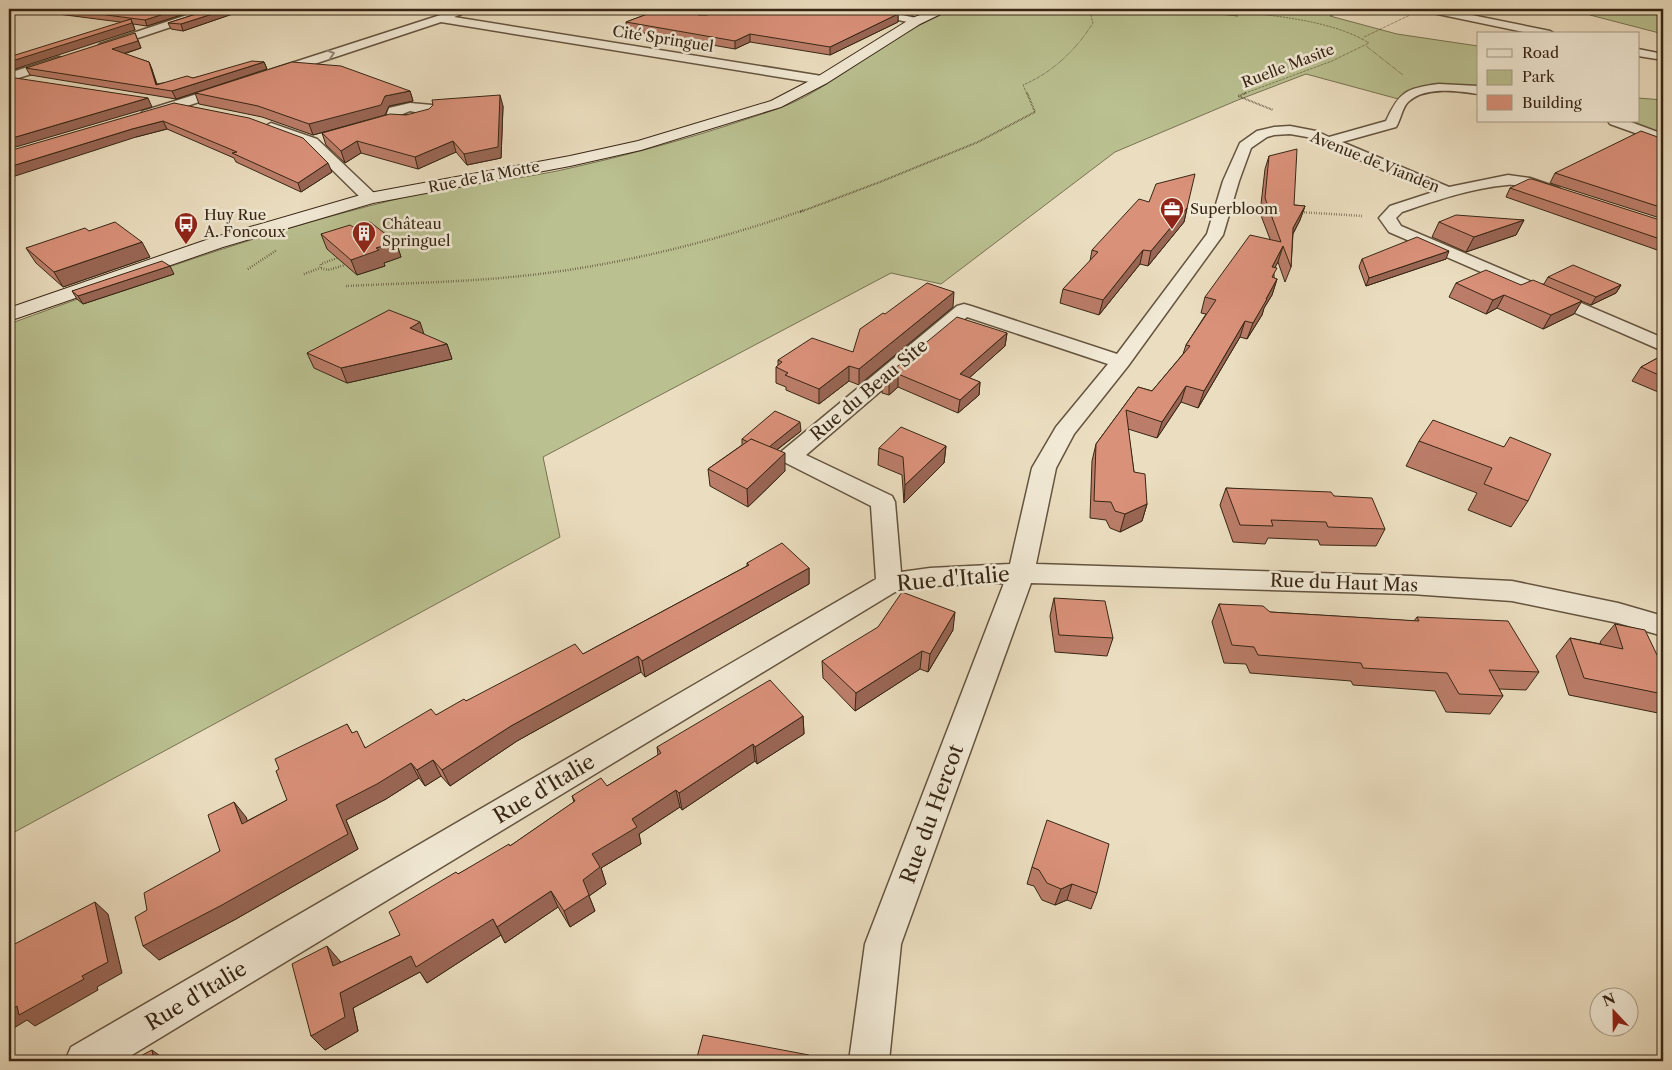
<svg xmlns="http://www.w3.org/2000/svg" width="1672" height="1070" viewBox="0 0 1672 1070" font-family="'Libre Caslon Text',serif">
<style>
.green{fill:#bac090;stroke:#787352}
.lines{fill:none;stroke-linecap:round;stroke-linejoin:round}
.street-casing{stroke:#64543f;stroke-width:3}
.secondary-casing{stroke:#372614;stroke-width:2}
.path-far2{stroke:#372614;stroke-width:1;stroke-dasharray:0.5 1;stroke-linecap:butt}
.path-far1{stroke:#372614;stroke-width:2;stroke-dasharray:0.5 1;stroke-linecap:butt}
.path{stroke:#372614;stroke-width:2.5;stroke-dasharray:0.5 2;stroke-linecap:butt}
.street{fill:#f2ead6;fill-rule:evenodd}
.secondary{fill:#f2ead6;fill-rule:evenodd}
.wall{fill:#bb7d69;stroke:#372614}
.shaded-wall{fill:#965;stroke:#372614}
.building{fill:#da917a;stroke:#372614}
.oneway{stroke:#948875}
.labels{text-anchor:middle;stroke-width:5;stroke-linejoin:round;paint-order:stroke}
.far-street-label{font-size:15px;fill:#372614;stroke:#f2ead6}
.far-poi-label{font-size:15px;fill:#372614;stroke:#f2ead6;text-anchor:start}
.street-label{font-size:18px;fill:#372614;stroke:#f2ead6}
.near-street-label{font-size:21px;fill:#372614;stroke:#f2ead6}
</style>
<rect width="100%" height="100%" fill="#ebdec0"/>
<filter id="stains"><feTurbulence type="fractalNoise" baseFrequency=".004" numOctaves="4"/><feColorMatrix values="0 0 0 0 .2 0 0 0 0 .09 0 0 0 0 .02 0 0 0 .5 -.17"/></filter>
<radialGradient id="worn" r=".72"><stop offset=".6" stop-color="#630" stop-opacity="0"/><stop offset="1" stop-color="#630" stop-opacity=".3"/></radialGradient>
<!-- green -->
<g class="green">
<path d="M956,9H1171L1238,16L1188,9H1325L1340,12L1330,16L1397,34L1478,46V90L1421,89L1402,100L1306,74L1238,100L1115,152L941,284L891,273L543,457L560,537L9,835V324C135,278 262,232 393,200C447,186 503,182 557,171C621,157 685,140 747,119C768,112 789,106 808,95C858,67 902,28 956,9Z"/>
<path d="M1612,9H1663V34L1590,15Z"/>
<path d="M1638,98L1663,100V139L1615,121H1638Z"/>
</g>
<g class="lines">
<!-- street casing -->
<g class="street-casing">
<g id="street">
<path d="M205,9H220L219,11L108,48H100L98,46L100,44Z"/>
<path d="M459,9H474L454,17L822,76L828,80L822,84L441,22L278,76L274,77L268,73L270,70Z"/>
<path d="M858,9H876L920,19L921,21L916,24L859,11Z"/>
<path d="M1423,9H1442L1550,31L1555,34H1533L1428,12Z"/>
<path d="M1638,49L1663,54V60L1638,56Z"/>
<path d="M59,57L63,58L65,61L63,64L9,81V73Z"/>
<path d="M229,84L233,85L235,88L233,91L153,117H143L141,114L143,111Z"/>
<path d="M1439,84L1478,86V94C1457,91 1425,86 1408,102C1402,108 1401,119 1396,127L1342,142L1449,187L1508,175L1530,178L1559,188L1562,191L1559,194C1543,198 1524,183 1507,185C1471,188 1435,201 1402,212L1396,218L1401,226L1663,338V351L1389,232L1379,218L1390,206L1433,192L1307,137L1290,134L1274,135L1267,137L1251,148L1239,181L1223,235L1128,366L1074,434L1056,468L1036,564L1411,576L1512,581L1618,603L1663,616V636L1618,623L1512,601L1411,594L1031,583L901,944L889,1061H849L865,944L1004,583L930,586L895,592L122,1061H65L71,1047L876,579L871,506L782,461L779,456L782,451L957,306L964,304L971,306L1117,354L1207,234L1223,181L1240,143L1257,131L1274,127L1290,126L1316,131L1329,137L1386,121C1399,92 1406,88 1439,84ZM967,317L1108,364L1056,427L1032,468L1010,564L930,568L901,572L895,502L892,496L806,455Z"/>
<path d="M410,103L432,105L434,115L432,118L409,124L387,122L385,119L389,108ZM410,111L420,113L409,116L400,115Z"/>
<path d="M1608,121H1628L1663,134V143L1610,124Z"/>
<path d="M271,123L317,139L376,195L378,198L376,201H364L307,145L266,130L264,127Z"/>
</g>
</g>
<!-- secondary casing -->
<g class="secondary-casing">
<path id="secondary" d="M936,9H951L920,24L827,83L781,107L641,150L570,166L373,203L223,247L9,321V308L209,239L364,194L570,156L638,141L771,101L817,77L912,18Z"/>
</g>
<!-- path-far2 -->
<g class="path-far2">
<path d="M552,9L585,14L600,9"/>
<path d="M1195,9C1246,13 1326,16 1369,43L1332,61L1243,94"/>
<path d="M967,15L983,9"/>
<path d="M1364,37L1410,15"/>
<path d="M1366,46L1403,75"/>
<path d="M1027,94L1023,85C1053,72 1075,51 1093,23L1090,12L1086,9"/>
</g>
<!-- path-far1 -->
<g class="path-far1">
<path d="M1246,93L1238,96L1273,110"/>
<path d="M1247,209L1263,210"/>
<path d="M800,212L880,182L978,142L1035,112L1027,93"/>
</g>
<!-- path -->
<g class="path">
<path d="M1299,212L1363,216"/>
<path d="M337,258L321,264L320,268L328,270L345,265"/>
<path d="M248,269L277,250"/>
<path d="M304,274L320,268"/>
<path d="M346,286C408,283 470,282 531,275C624,264 716,241 804,210"/>
</g>
<!-- street -->
<use href="#street" class="street"/>
<!-- secondary -->
<use href="#secondary" class="secondary"/>
</g>
<!-- wall -->
<g class="wall">
<path d="M19,9H200L147,26L133,24L135,30L120,22Z"/>
<path d="M211,9H247L183,31L171,29L168,23Z"/>
<path d="M661,9H715L701,15L898,14V22L830,55L750,42L735,49L627,30L626,22Z"/>
<path d="M883,9H933L912,15Z"/>
<path d="M138,40L141,48L124,54L149,62L157,84L193,78L264,62L267,69L176,99L30,75L26,68Z"/>
<path d="M410,91L413,101L389,106L385,115H406L503,106L501,158L467,165L456,152L418,169L361,153L345,163L326,145L322,133L368,120L313,135L262,117L199,104L195,93Z"/>
<path d="M174,103L332,172L301,192L236,162L234,158L167,129L136,137Z"/>
<path d="M1663,139V219L1550,183L1555,173Z"/>
<path d="M1269,156L1294,205L1305,206L1300,220L1293,234L1291,267L1285,282L1278,262L1274,268V278L1277,279L1272,295L1264,308L1262,315L1247,339L1240,337L1198,408L1181,402L1157,438L1128,429L1134,472L1147,504L1142,521L1120,532L1110,528L1106,520L1090,518L1092,461L1096,444L1138,387L1152,391L1183,354L1186,345L1206,314L1201,313L1205,297L1270,239L1260,213L1265,169Z"/>
<path d="M1510,188L1663,221V252L1506,197Z"/>
<path d="M1149,202L1187,208L1184,222L1148,266L1140,264L1099,315L1060,303L1063,289L1090,261L1092,250Z"/>
<path d="M1524,220L1516,235L1466,252L1432,237L1439,222Z"/>
<path d="M89,231L150,257L63,287L36,263L26,248Z"/>
<path d="M321,234L396,242L401,257L384,263L385,266L357,275L327,249Z"/>
<path d="M1362,259H1446L1366,286L1359,267Z"/>
<path d="M174,274L83,304L77,299L72,291Z"/>
<path d="M1548,277L1621,285L1616,293L1591,305L1581,301L1574,314L1543,329L1497,308L1486,314L1449,297L1456,283L1521,285L1544,284Z"/>
<path d="M953,307L859,385L849,381L819,404L786,390V387L776,383V367L778,365V360L853,352L885,314Z"/>
<path d="M1007,333L1005,346L969,378L980,382L979,395L958,413L898,387L889,395L882,393V379Z"/>
<path d="M447,344L452,359L347,383L314,368L307,353Z"/>
<path d="M1663,355V394L1632,381L1641,367Z"/>
<path d="M801,431L777,450L785,471L748,507L710,486L708,469L742,445V439Z"/>
<path d="M1419,441L1504,447L1528,501L1511,527L1468,510L1477,493L1406,466Z"/>
<path d="M946,446L944,463L904,503L902,475L878,465L879,448Z"/>
<path d="M1226,488L1334,496L1385,529L1376,546L1320,545L1318,540L1268,538L1265,544L1233,542L1220,505Z"/>
<path d="M747,563L809,568V584L645,677L641,672L517,741L450,786L441,776L425,786L419,778L386,799L346,820L358,849L236,919L159,960L147,910L220,851L246,817L247,821L287,800L347,724L352,733L366,748L436,715L466,701L583,654L747,566Z"/>
<path d="M1054,598L1113,638L1107,656L1055,652L1050,616Z"/>
<path d="M1219,604L1270,612L1414,621L1417,617L1539,672L1526,690L1499,689L1503,696L1490,714L1446,712L1435,691L1353,685L1351,681L1250,673L1246,664L1224,663L1212,622Z"/>
<path d="M1615,624L1657,655L1663,657V714L1569,695L1556,656L1570,638L1601,644L1600,642Z"/>
<path d="M953,630L928,672L920,669L855,711L823,678L822,661Z"/>
<path d="M803,716L804,734L757,764L755,761L682,810L680,807L639,834L641,844L601,868L606,884L589,896L595,911L570,927L558,907L505,943L501,935L427,983L420,972L353,1008L358,1031L325,1050L311,1036L340,961V963L400,935L458,874L510,846L574,802L572,796L607,786L658,755L657,747Z"/>
<path d="M1032,867L1097,893L1091,909L1067,900L1055,905L1042,900L1034,886L1027,884Z"/>
<path d="M1182,1056L1227,1061H1179Z"/>
</g>
<!-- shaded-wall -->
<g class="shaded-wall">
<path d="M179,9H200L147,26L145,20Z"/>
<path d="M228,9H247L183,31L181,24Z"/>
<path d="M699,9H715L697,17L696,12L697,10Z"/>
<path d="M913,9H933L912,15Z"/>
<path d="M898,14V22L830,55V47Z"/>
<path d="M131,19L135,30L9,71V62Z"/>
<path d="M135,33L141,48L116,56L112,49Z"/>
<path d="M750,34V42L735,49V41Z"/>
<path d="M149,62L152,69L158,89L156,85Z"/>
<path d="M264,62L267,69L176,99L172,91Z"/>
<path d="M410,91L413,101L389,106L385,115L313,135L309,124L385,96Z"/>
<path d="M500,95L503,106L501,158L467,165L464,154Z"/>
<path d="M148,98L152,107L9,149V139Z"/>
<path d="M163,121L167,129L136,137L9,178V167L132,129Z"/>
<path d="M357,141L361,153L345,163L341,151Z"/>
<path d="M453,141L456,152L418,169L415,157Z"/>
<path d="M328,163L332,172L301,192L298,183Z"/>
<path d="M1305,206L1300,220L1288,243L1293,228Z"/>
<path d="M1187,208L1184,222L1148,266L1151,251Z"/>
<path d="M1524,220L1516,235L1466,252L1474,237Z"/>
<path d="M142,242L150,257L63,287L54,272Z"/>
<path d="M396,242L401,257L384,263L385,266L357,275L351,260L376,248Z"/>
<path d="M1283,246L1278,262L1267,282L1272,267Z"/>
<path d="M1143,250L1140,264L1099,315L1103,300Z"/>
<path d="M1449,251L1446,259L1366,286L1369,278Z"/>
<path d="M170,266L174,274L83,304L78,296Z"/>
<path d="M1277,279L1272,295L1264,308L1262,315L1247,339L1253,323Z"/>
<path d="M1621,285L1616,293L1591,305L1596,297Z"/>
<path d="M954,292L953,307L859,385V369Z"/>
<path d="M1504,295L1497,308L1486,314L1493,300Z"/>
<path d="M1582,301L1574,314L1543,329L1551,315Z"/>
<path d="M1245,321L1240,337L1198,408L1204,391Z"/>
<path d="M420,322L425,337L410,328Z"/>
<path d="M1007,333L1005,346L958,388L960,374Z"/>
<path d="M447,344L452,359L347,383L341,368Z"/>
<path d="M849,366V381L819,404V389Z"/>
<path d="M898,374V387L889,395V382Z"/>
<path d="M980,382L979,395L958,413L960,400Z"/>
<path d="M1186,386L1181,402L1157,438L1162,422Z"/>
<path d="M800,422L801,431L766,458L765,450Z"/>
<path d="M946,446L944,463L904,503L905,485Z"/>
<path d="M785,453V471L748,507L747,489Z"/>
<path d="M1147,504L1142,521L1120,532L1125,514Z"/>
<path d="M809,568V584L645,677L642,661Z"/>
<path d="M955,612L953,630L928,672L930,654Z"/>
<path d="M922,651L920,669L855,711L856,693Z"/>
<path d="M638,656L641,672L517,741L450,786L442,770L511,726Z"/>
<path d="M803,716L804,734L757,764L755,747Z"/>
<path d="M753,744L755,761L682,810L679,793Z"/>
<path d="M433,760L441,776L425,786L417,770Z"/>
<path d="M411,763L419,778L386,799L346,820L358,849L236,919L159,960L143,946L336,805Z"/>
<path d="M676,790L680,807L639,834L641,844L601,868L606,884L589,896L595,911L570,927L564,911L583,880L592,854L632,819Z"/>
<path d="M234,802L246,817L254,839L242,824Z"/>
<path d="M1072,884L1067,900L1055,905L1061,889Z"/>
<path d="M551,891L558,907L505,943L497,927Z"/>
<path d="M95,902L108,914L122,973L97,987L98,990L35,1026L27,1020L9,1031V1011L17,1006L82,976Z"/>
<path d="M493,919L501,935L427,983L420,972L353,1008L358,1031L325,1050L311,1036L340,993L411,956Z"/>
<path d="M327,946L340,961L346,981L333,966Z"/>
<path d="M152,1050L167,1061H154Z"/>
</g>
<!-- building -->
<g class="building">
<path d="M60,9H179L145,20Z"/>
<path d="M212,9H228L181,24L168,23Z"/>
<path d="M661,9H699L697,10L696,12L698,15H707L721,9H873L898,14L830,47L750,34L735,41L626,22Z"/>
<path d="M131,19L132,23L9,62V57Z"/>
<path d="M135,33L138,41L112,49L149,62L156,85L187,76L193,78L252,61L264,62L172,91L26,68Z"/>
<path d="M292,62L341,66L410,91L385,96L381,105L309,124L258,106L195,93Z"/>
<path d="M9,77L148,98L9,139Z"/>
<path d="M500,95L498,147L464,154L453,141L415,157L357,141L341,151L322,133L390,114L406,115L429,109L433,105L432,100Z"/>
<path d="M174,103L249,118L303,138L328,163L298,183L232,153L237,152L163,121L132,129L9,167V151Z"/>
<path d="M1641,131L1663,139V208L1555,173Z"/>
<path d="M1297,149L1294,205L1305,206L1293,228L1291,267L1283,246L1272,267L1277,268L1272,277L1277,279L1266,299H1267L1253,323L1245,321L1204,391L1186,386L1162,422L1126,410L1134,472L1145,474L1147,504L1125,514L1115,511L1111,502L1094,501L1096,444L1138,387L1152,391L1190,346L1186,345L1216,300L1205,297L1250,235L1281,242L1265,198L1269,156Z"/>
<path d="M1195,174L1187,208L1151,251L1143,250L1103,300L1063,289L1098,252L1092,250L1139,199L1149,202L1156,184Z"/>
<path d="M1529,179H1532L1663,221V240L1510,188Z"/>
<path d="M1456,215L1524,220L1474,237L1439,222Z"/>
<path d="M115,222L142,242L54,272L26,248L85,228L89,231Z"/>
<path d="M370,222L396,242L376,248L379,250L351,260L321,234L350,225L353,227Z"/>
<path d="M1417,237L1449,251L1369,278L1362,259Z"/>
<path d="M162,261L170,266L78,296L72,291Z"/>
<path d="M1573,265L1621,285L1596,297L1548,277Z"/>
<path d="M1486,270L1521,285L1533,280L1582,301L1551,315L1504,295L1493,300L1456,283Z"/>
<path d="M927,283L954,292L859,369L849,366L819,389L785,375L788,373L776,367L782,362L778,360L812,338L853,352L860,329L883,313L885,314Z"/>
<path d="M389,310L420,322L410,328L447,344L341,368L307,353Z"/>
<path d="M957,317L1007,333L960,374L980,382L960,400L898,374L889,382L882,379Z"/>
<path d="M1663,355V377L1641,367Z"/>
<path d="M775,411L800,422L769,447L751,439L748,442L742,439Z"/>
<path d="M1433,420L1504,447L1510,437L1551,454L1528,501L1484,484L1492,468L1419,441Z"/>
<path d="M901,427L946,446L905,485L903,457L879,448Z"/>
<path d="M751,439L785,453L747,489L708,469Z"/>
<path d="M1226,488L1331,492L1334,496L1372,498L1385,529L1328,527L1326,522L1271,520L1273,526L1240,525Z"/>
<path d="M782,543L809,568L642,661L638,656L511,726L442,770L433,760L417,770L411,763L377,784L336,805L348,834L222,905L143,946L135,917L147,910L144,893L220,851L208,815L234,802L242,824L287,800L276,771L279,769L275,759L347,724L352,733L357,731L365,748L431,709L436,715L464,699L466,701L575,644L583,654L749,565L747,563Z"/>
<path d="M902,592L955,612L930,654L922,651L856,693L822,661L878,627Z"/>
<path d="M1054,598L1105,601L1113,638L1059,635Z"/>
<path d="M1219,604L1263,606L1270,612L1419,621L1417,617L1508,621L1539,672L1489,670L1503,696L1459,694L1447,673L1363,668L1361,663L1258,655L1254,647L1232,645Z"/>
<path d="M1615,624L1645,630L1657,655L1663,657V694L1584,678L1570,638L1623,649Z"/>
<path d="M770,680L803,716L755,747L753,744L679,793L676,790L632,819L637,827L592,854L600,867L583,880L589,895L564,911L551,891L497,927L493,919L416,967L411,956L340,993L345,1017L311,1036L292,964L327,946L333,966L400,935L389,912L456,872L458,874L509,844L510,846L575,801L572,796L601,778L607,786L661,753L657,747Z"/>
<path d="M1047,820L1109,844L1097,893L1072,884L1061,889L1047,883L1039,870L1032,867Z"/>
<path d="M95,902L108,962L82,976L84,979L19,1015L17,1006L9,1011V968L11,967L9,947Z"/>
<path d="M703,1035L809,1055L808,1061H696Z"/>
<path d="M152,1050L154,1061H131Z"/>
<path d="M1182,1056L1227,1061H1182Z"/>
</g>
<!-- one-way arrows -->
<defs><path id="oneway-chevron" d="M-2-3.5L2.5 0L-2 3.5" fill="none" stroke-width="1.6" stroke-linecap="round" stroke-linejoin="round" transform="scale(1.25)"/></defs>
<use class="oneway" href="#oneway-chevron" transform="translate(331 54) rotate(-18)"/>
<!-- icons -->
<defs>
<g id="office-pin" transform="scale(1.25)"><path d="M0 17L-7.5 6A9.5 9.5 0 1 1 7.5 6Z" fill="#8f2418" stroke="#f2ead6"/><path d="M-6-3h4V-5.5h4V-3h4V5H-6ZM-1-4.5V-3h2v-1.5ZM-6 0V1H6V0Z" fill="#fff"/></g>
<g id="bus-pin" transform="scale(1.25)"><path d="M0 17L-7.5 6A9.5 9.5 0 1 1 7.5 6Z" fill="#8f2418" stroke="#f2ead6"/><path d="M-5-6H5V4H4V6H2V4H-2V6H-4V4H-5ZM-3.5-4V0h7V-4ZM-3.5 1.2v1.5H-2V1.2ZM2 1.2v1.5H3.5V1.2Z" fill="#fff"/></g>
<g id="building-pin" transform="scale(1.25)"><path d="M0 17L-7.5 6A9.5 9.5 0 1 1 7.5 6Z" fill="#8f2418" stroke="#f2ead6"/><path d="M-4-6H4V6H1V3H-1V6H-4ZM-2.5-4.3h1.7v1.8h-1.7ZM.8-4.3h1.7v1.8H.8ZM-2.5-1h1.7V.8h-1.7ZM.8-1h1.7V.8H.8Z" fill="#fff"/></g>
</defs>
<g fill-rule="evenodd">
<use href="#office-pin" x="1172" y="209"/>
<use href="#bus-pin" x="186" y="224"/>
<use href="#building-pin" x="364" y="233"/>
</g>
<g class="labels">
<!-- far-street labels -->
<g class="far-street-label">
<text transform="translate(663 39) rotate(9)" y="5">Cité Springuel</text>
<text transform="translate(1288 66) rotate(-21)" y="5">Ruelle Masite</text>
<text transform="translate(1375 162) rotate(22)" y="5">Avenue de Vianden</text>
<text transform="translate(484 177) rotate(-11)" y="5">Rue de la Motte</text>
</g>
<!-- far-poi labels -->
<g class="far-poi-label">
<text x="1190" y="214">Superbloom</text>
<text x="204" y="220">Huy Rue<tspan x="204" dy="17">A. Foncoux</tspan></text>
<text x="382" y="229">Château<tspan x="382" dy="17">Springuel</tspan></text>
</g>
<!-- street labels -->
<g class="street-label">
<text transform="translate(869 390) rotate(-40)" y="6">Rue du Beau Site</text>
<text transform="translate(1344 583) rotate(2)" y="6">Rue du Haut Mas</text>
</g>
<!-- near-street labels -->
<g class="near-street-label">
<text transform="translate(953 579) rotate(-5)" y="7">Rue d'Italie</text>
<text transform="translate(544 789) rotate(-31)" y="7">Rue d'Italie</text>
<text transform="translate(932 814) rotate(-70)" y="7">Rue du Hercot</text>
<text transform="translate(196 996) rotate(-31)" y="7">Rue d'Italie</text>
</g>
</g>
<!-- margin -->
<rect width="1672" height="1070" fill="none" stroke="#ebdec0" stroke-width="30"/>
<rect x="10" y="10" width="1652" height="1050" fill="none" stroke="#372614" stroke-width="2.5"/>
<rect x="15" y="15" width="1642" height="1040" fill="none" stroke="#372614"/>
<!-- legend -->
<rect x="1477" y="32" width="162" height="90" fill="#f2ead6" stroke="#a79c88"/>
<rect x="1487" y="49" width="25" height="8" fill="#f2ead6" stroke="#a79c88"/>
<text x="1522" y="58" font-size="15" fill="#372614">Road</text>
<rect x="1487" y="70" width="25" height="15" fill="#bac090" stroke="#a79c88"/>
<text x="1522" y="82" font-size="15" fill="#372614">Park</text>
<rect x="1487" y="95" width="25" height="15" fill="#da917a" stroke="#a79c88"/>
<text x="1522" y="108" font-size="15" fill="#372614">Building</text>
<!-- north arrow -->
<g transform="translate(1614 1012) rotate(338)"><circle r="24" fill="#f2ead6" stroke="#a79c88"/>
<path d="M0-4L9 19L0 12L-9 19Z" fill="#8f2418"/>
<text y="-8" font-size="14" font-weight="bold" text-anchor="middle" fill="#372614">N</text>
</g>
<rect width="100%" height="100%" filter="url(#stains)"/>
<rect width="100%" height="100%" fill="url(#worn)"/>
</svg>
